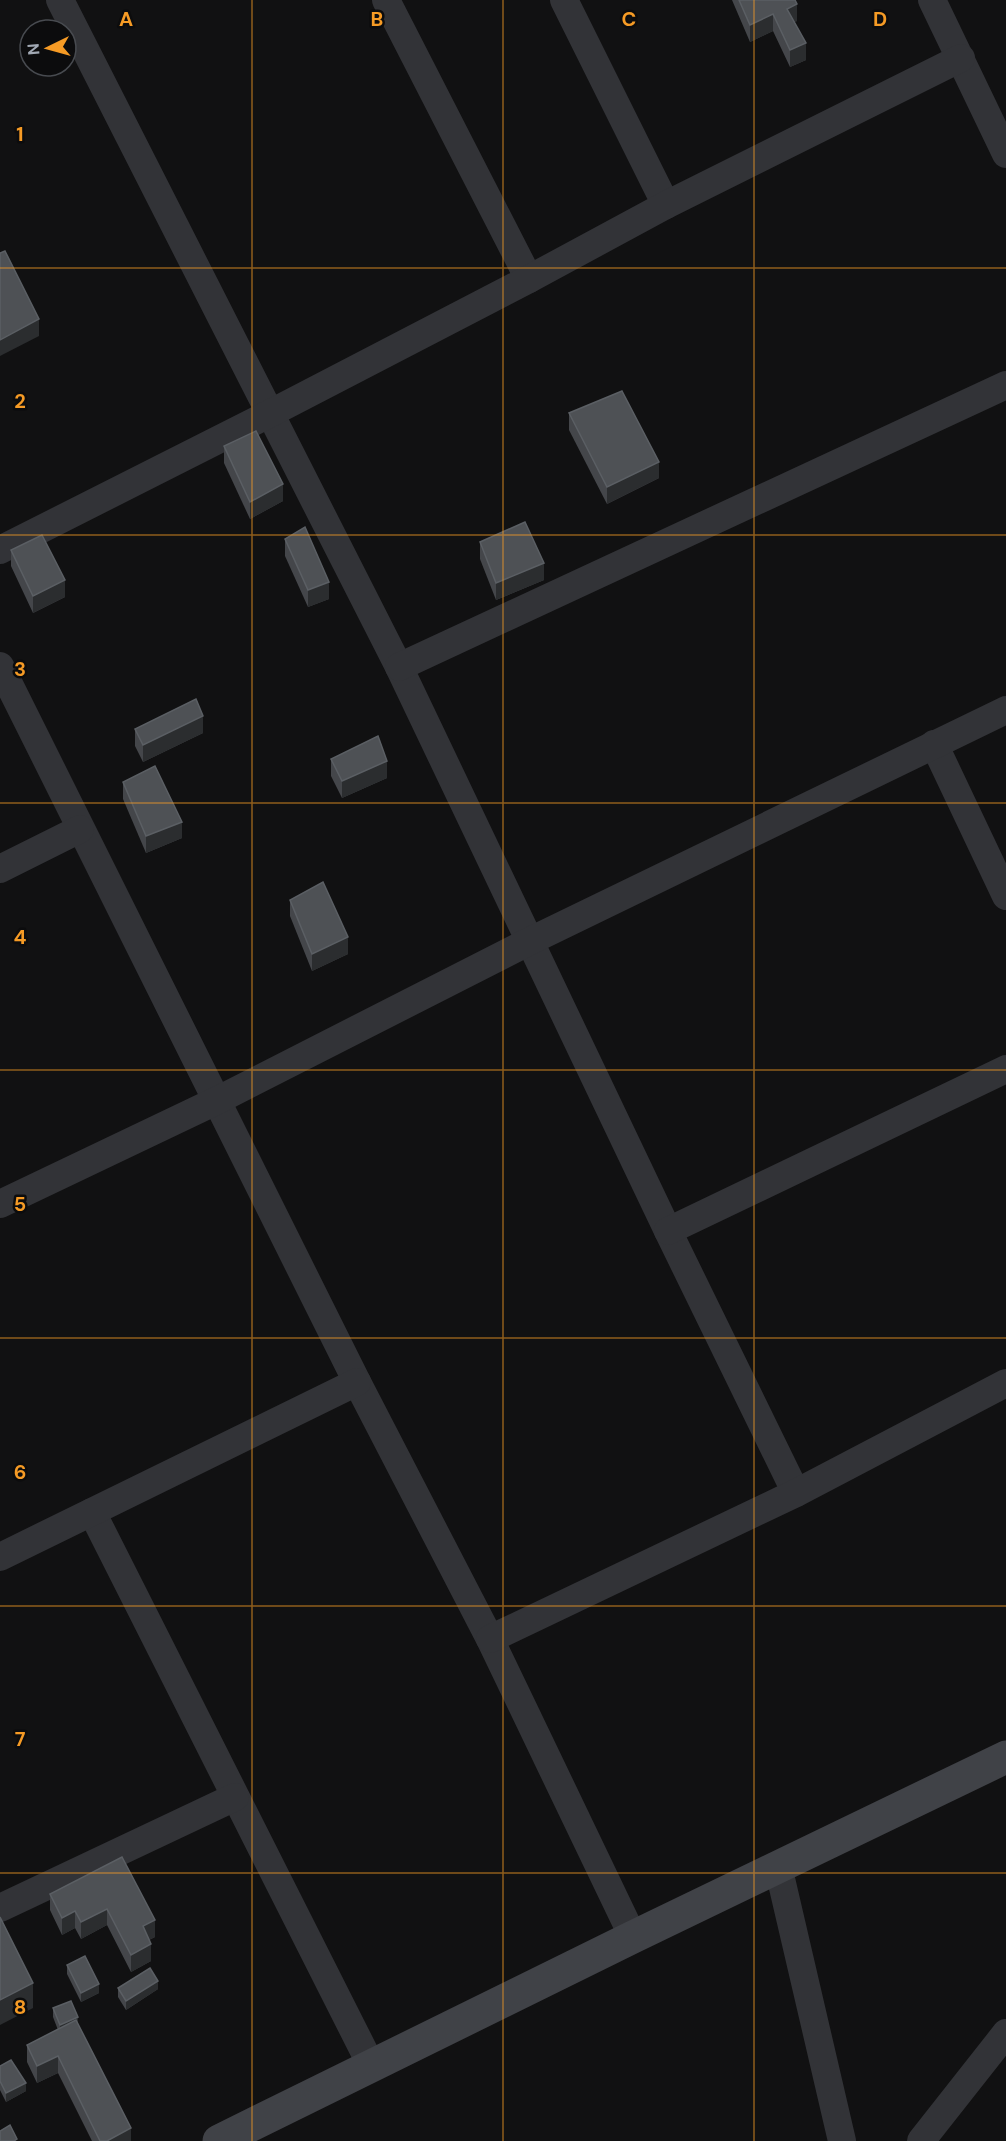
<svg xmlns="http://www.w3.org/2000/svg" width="1006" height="2141" viewBox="0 0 1006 2141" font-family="'DM Sans',sans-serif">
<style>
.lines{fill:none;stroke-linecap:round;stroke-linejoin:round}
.street{stroke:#323337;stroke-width:28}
.secondary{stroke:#404247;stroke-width:33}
.wall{fill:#44464a}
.shaded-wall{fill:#2b2d2f}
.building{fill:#4e5155;stroke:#5b5f64;stroke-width:1.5}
.grid{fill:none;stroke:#f69b25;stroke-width:1.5;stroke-opacity:0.55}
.grid-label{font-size:20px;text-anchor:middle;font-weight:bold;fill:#f69b25;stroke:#0c0c0d;stroke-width:5;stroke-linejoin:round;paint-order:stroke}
</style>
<rect width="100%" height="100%" fill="#111112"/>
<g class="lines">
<!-- street -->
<g class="street">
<path d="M60,0L399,667L668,1231L796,1493"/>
<path d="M386,0L529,279"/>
<path d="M564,0L666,205"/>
<path d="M932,0L1006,154"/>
<path d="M0,550L269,414L529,279L666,205L961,58"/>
<path d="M0,666L357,1382L490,1639L633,1937"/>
<path d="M399,667L1006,385"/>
<path d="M934,744L1006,896"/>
<path d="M0,869L80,829"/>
<path d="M0,1204L216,1101L530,941L1006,710"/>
<path d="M668,1231L1006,1069"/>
<path d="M92,1512L371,2065"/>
<path d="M0,1557L357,1382"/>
<path d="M490,1639L796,1493L1006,1383"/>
<path d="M778,1866L842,2141"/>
<path d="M0,1908L235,1797"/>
<path d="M921,2141L1006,2033"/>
</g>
<!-- secondary -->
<path class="secondary" d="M219,2141L633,1937L1006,1757"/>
</g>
<!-- wall -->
<g class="wall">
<path d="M732,0H795L797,21L794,22L806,60L790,67L773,31L750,42Z"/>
<path d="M569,413L659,478L607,504L569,430Z"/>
<path d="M224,446L283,501L250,519L224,463Z"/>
<path d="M285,539L329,599L308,607L285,556Z"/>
<path d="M480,542L544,580L496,600L480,559Z"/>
<path d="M11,550L65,597L33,613L11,566Z"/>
<path d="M135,729L203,733L143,762L135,746Z"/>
<path d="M331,759L387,778L342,798L331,776Z"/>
<path d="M123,782L182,838L146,853L123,799Z"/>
<path d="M290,900L348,954L312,971L290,916Z"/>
<path d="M122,1857L155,1937L149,1940L151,1961L131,1972L107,1925L81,1939L75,1928L62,1935L50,1910V1894Z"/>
<path d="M67,1965L99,1993L81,2002L67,1974Z"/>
<path d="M118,1988L158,1989L126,2010L118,1997Z"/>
<path d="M53,2008L78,2024L131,2141H92L58,2073L37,2083L27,2062V2045L58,2030L53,2017Z"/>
<path d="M0,2066L26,2091L6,2102L0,2090Z"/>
</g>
<!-- shaded-wall -->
<g class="shaded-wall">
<path d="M797,4V21L787,26V9Z"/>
<path d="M773,14V31L750,42V25Z"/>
<path d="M806,43V60L790,67V50Z"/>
<path d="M39,319V336L0,356V340Z"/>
<path d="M659,462V478L607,504V487Z"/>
<path d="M283,484V501L250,519V502Z"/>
<path d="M544,563V580L496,600V583Z"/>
<path d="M65,580V597L33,613V596Z"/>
<path d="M329,582V599L308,607V590Z"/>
<path d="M203,716V733L143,762V745Z"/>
<path d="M387,761V778L342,798V781Z"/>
<path d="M182,822V838L146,853V836Z"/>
<path d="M348,937V954L312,971V954Z"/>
<path d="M107,1909V1925L81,1939V1922Z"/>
<path d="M75,1911V1928L62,1935V1918Z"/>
<path d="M155,1920V1937L143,1943V1926Z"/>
<path d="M151,1944V1961L131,1972V1955Z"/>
<path d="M158,1981V1989L126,2010V2001Z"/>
<path d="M33,1983V2008L0,2025V2000Z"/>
<path d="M99,1984V1993L81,2002V1993Z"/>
<path d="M78,2017V2026L60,2034V2025Z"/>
<path d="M58,2056V2073L37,2083V2066Z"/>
<path d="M26,2083V2091L6,2102V2093Z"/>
<path d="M131,2128V2141H107Z"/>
</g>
<!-- building -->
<g class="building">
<path d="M739,0H795L797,4L787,9L806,43L790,50L773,14L750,25Z"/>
<path d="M5,251L39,319L0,340V253Z"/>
<path d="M622,391L659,462L607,487L569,413Z"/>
<path d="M256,431L283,484L250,502L224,446Z"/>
<path d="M525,522L544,563L496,583L480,542Z"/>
<path d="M305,527L329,582L308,590L285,539Z"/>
<path d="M42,535L65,580L33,596L11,550Z"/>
<path d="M196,699L203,716L143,745L135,729Z"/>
<path d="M378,736L387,761L342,781L331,759Z"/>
<path d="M155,766L182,822L146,836L123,782Z"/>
<path d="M323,882L348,937L312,954L290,900Z"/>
<path d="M122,1857L155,1920L143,1926L151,1944L131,1955L107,1909L81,1922L75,1911L62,1918L50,1894Z"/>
<path d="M0,1917L33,1983L0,2000Z"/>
<path d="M85,1956L99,1984L81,1993L67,1965Z"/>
<path d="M150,1968L158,1981L126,2001L118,1988Z"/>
<path d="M71,2001L78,2017L60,2025L53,2008Z"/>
<path d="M76,2020L131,2128L107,2141H100L58,2056L37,2066L27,2045Z"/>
<path d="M11,2060L26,2083L6,2093L0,2081V2066Z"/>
<path d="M10,2125L17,2139L14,2141H0V2131Z"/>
</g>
<!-- grid -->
<path class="grid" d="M252,0V2141M503,0V2141M754,0V2141M0,268H1006M0,535H1006M0,803H1006M0,1070H1006M0,1338H1006M0,1606H1006M0,1873H1006"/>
<g class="grid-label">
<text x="126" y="26">A</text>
<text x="377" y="26">B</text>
<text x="629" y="26">C</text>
<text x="880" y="26">D</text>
<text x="20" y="141">1</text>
<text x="20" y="408">2</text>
<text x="20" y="676">3</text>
<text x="20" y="944">4</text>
<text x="20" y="1211">5</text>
<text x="20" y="1479">6</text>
<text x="20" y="1746">7</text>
<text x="20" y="2014">8</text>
</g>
<!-- north arrow -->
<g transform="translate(48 48) rotate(265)"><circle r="28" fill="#0c0c0d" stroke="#484b50" stroke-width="1.5"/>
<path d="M0-4.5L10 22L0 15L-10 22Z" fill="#f69b25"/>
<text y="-9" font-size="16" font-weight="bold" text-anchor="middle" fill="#a2a9b4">N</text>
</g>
</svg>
